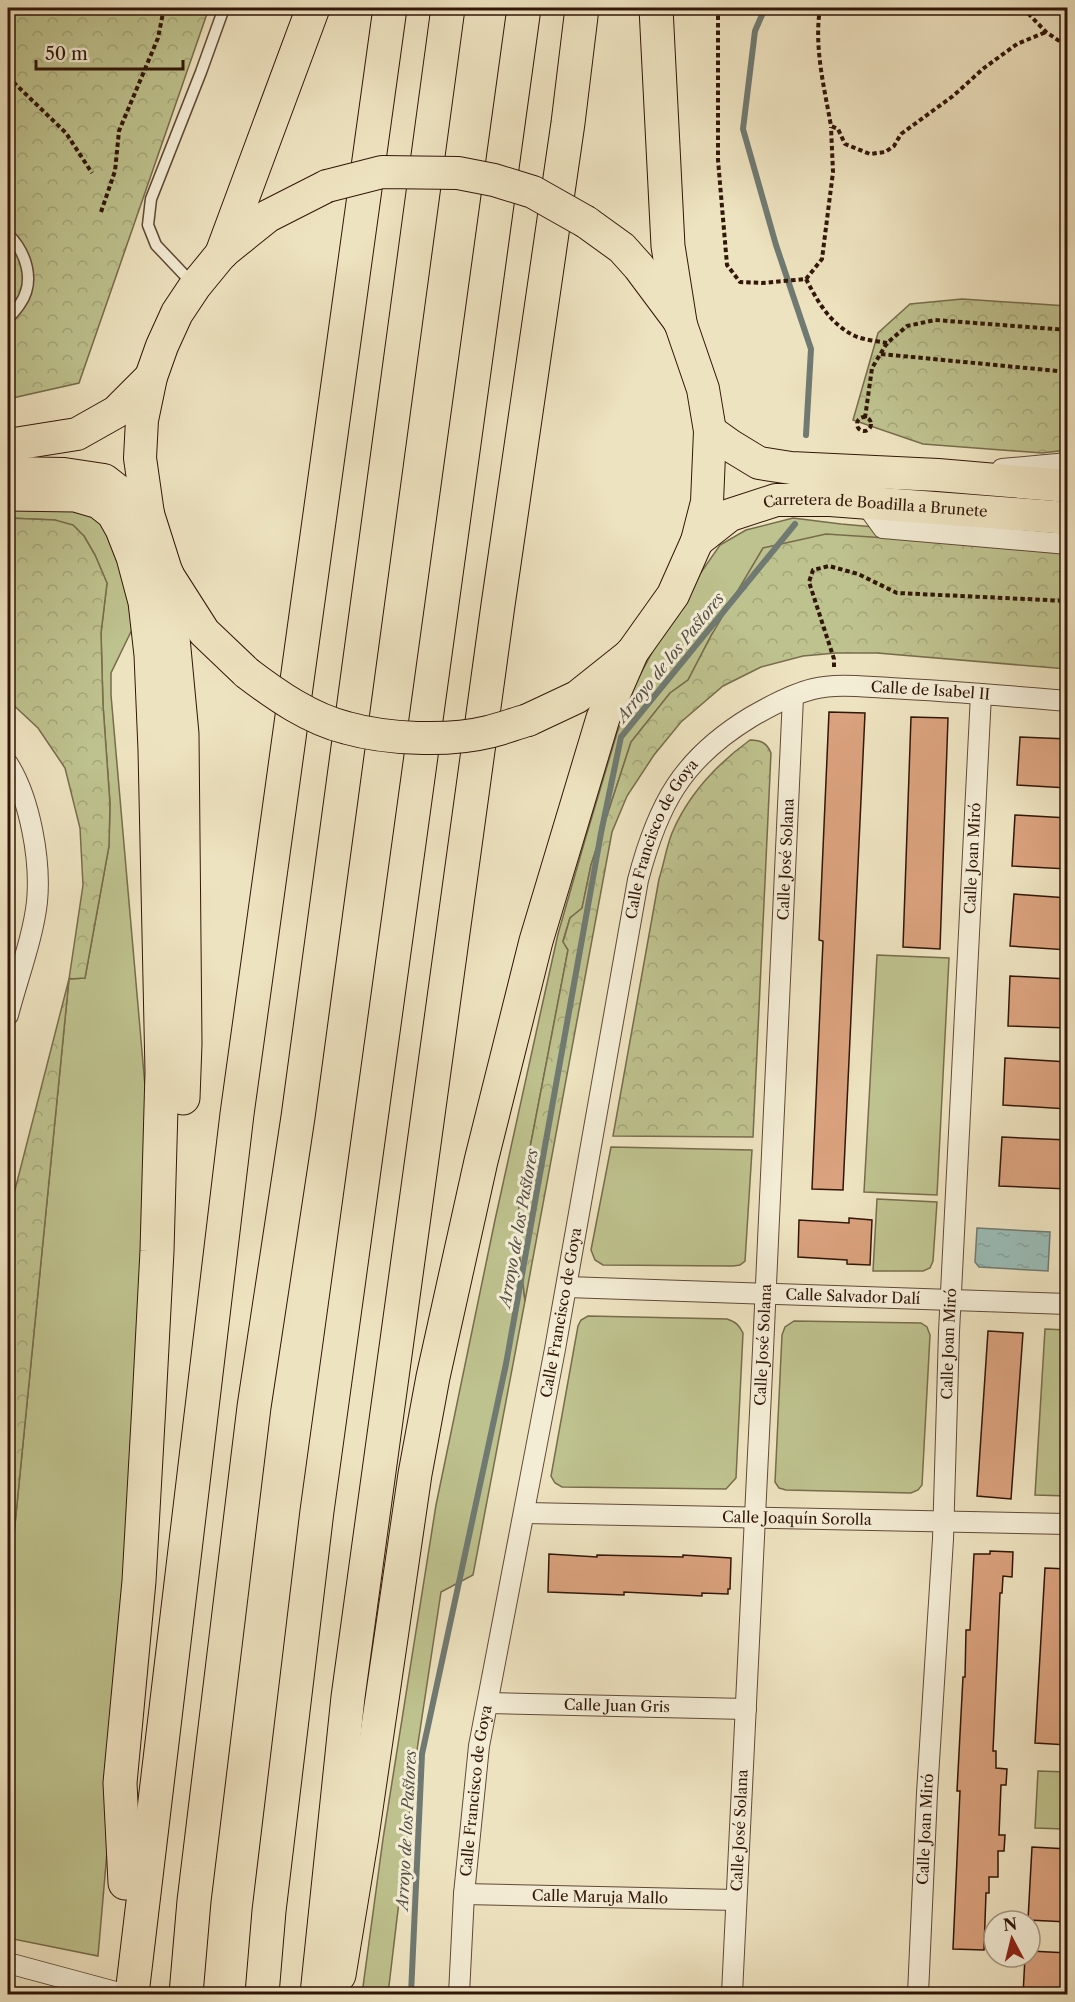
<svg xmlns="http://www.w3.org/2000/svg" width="1075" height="2002" viewBox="0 0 1075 2002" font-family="'Libre Caslon Text',serif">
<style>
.grass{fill:#bec28e;stroke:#786c4c;stroke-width:1.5}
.forest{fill:url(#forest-crowns);stroke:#786c4c;stroke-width:1.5}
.water{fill:url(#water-ripples);stroke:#707a72;stroke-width:1.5}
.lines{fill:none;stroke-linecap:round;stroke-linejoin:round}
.stream{stroke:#707a72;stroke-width:6}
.building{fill:#daa27e;stroke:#321609;stroke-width:1.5}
.lane-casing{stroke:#614937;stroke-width:13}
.street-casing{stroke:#614937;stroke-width:22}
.primary-casing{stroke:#321609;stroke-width:34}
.highway-casing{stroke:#321609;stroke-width:35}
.path{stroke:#321609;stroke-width:4;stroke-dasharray:4.5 3;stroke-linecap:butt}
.lane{stroke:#f4edd6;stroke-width:10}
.street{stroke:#f4edd6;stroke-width:20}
.primary{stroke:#eee3c0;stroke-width:32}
.highway{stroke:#eee3c0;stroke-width:33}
.primary-bridge-casing{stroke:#321609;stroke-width:34;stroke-linecap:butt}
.primary-bridge{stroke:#eee3c0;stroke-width:32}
.labels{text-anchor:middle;stroke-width:6;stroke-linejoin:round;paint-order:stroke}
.street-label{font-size:15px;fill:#321609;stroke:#f4edd6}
.water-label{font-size:16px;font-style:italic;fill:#565046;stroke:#f4edd6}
</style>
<defs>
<pattern id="forest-crowns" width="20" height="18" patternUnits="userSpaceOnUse" patternTransform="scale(1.5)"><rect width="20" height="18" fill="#bec28e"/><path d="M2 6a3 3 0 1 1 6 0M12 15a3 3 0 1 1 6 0" fill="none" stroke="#a4a679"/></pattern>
<pattern id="water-ripples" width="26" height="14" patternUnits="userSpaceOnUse" patternTransform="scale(1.5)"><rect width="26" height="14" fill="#9abdb8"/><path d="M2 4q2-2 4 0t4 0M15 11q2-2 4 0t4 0" fill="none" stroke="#85a29d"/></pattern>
</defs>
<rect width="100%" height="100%" fill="#eee3c0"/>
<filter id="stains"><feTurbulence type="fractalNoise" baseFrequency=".00333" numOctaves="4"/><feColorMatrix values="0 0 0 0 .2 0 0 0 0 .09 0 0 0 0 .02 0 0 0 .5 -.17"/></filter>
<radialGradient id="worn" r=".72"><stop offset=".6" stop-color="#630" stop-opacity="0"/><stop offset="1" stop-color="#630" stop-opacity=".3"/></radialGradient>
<!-- grass -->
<g class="grass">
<path d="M8,497L104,513L141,611L111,673V695L153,1178L124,1656L98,1956L8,1938V1595L69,979L85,978L109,846L110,804L103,705L101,633L107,583L95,555L84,536L55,520L8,518Z"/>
<path d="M793,518L841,524L1067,544L712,634L688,680L670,693L631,742L591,865L582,909L570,918L563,941L568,950L519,1205L517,1233L525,1301L473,1575L441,1592L417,1750L388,1994H362L383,1839L436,1505L495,1220L540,1015L558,934L585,840L617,733L634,686L675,610L720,545L746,530Z"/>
<path d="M877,955L949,958L937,1195L864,1192Z"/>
<path d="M611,1147L752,1150L745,1261L740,1265L733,1266L603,1265L595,1260L591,1250Z"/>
<path d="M877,1199L937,1202L933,1261L930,1268L923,1271H873Z"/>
<path d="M588,1316L727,1319C736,1322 739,1325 743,1333L736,1478L726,1489L562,1487L555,1483L551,1476L578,1326L581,1320Z"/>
<path d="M794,1321L921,1323L927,1327L930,1335L922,1485L918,1490L911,1493L786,1490L779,1488L775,1482L782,1335L785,1327Z"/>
<path d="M1045,1329L1067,1330V1496L1035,1495Z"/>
<path d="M1038,1771L1067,1772L1064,1829L1035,1828Z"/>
</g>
<!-- forest -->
<g class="forest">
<path d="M8,8H209L79,383L8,399Z"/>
<path d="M962,299L1067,306V450L1042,453L923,444L853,420L878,333L910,304Z"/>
<path d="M8,518L55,520L73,525L84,536L95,555L107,583L101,633L103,705L110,804L109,846L85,978L69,979L8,1595V1217L69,979L83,885L80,828L65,768L38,728L8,700Z"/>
<path d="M826,534L1067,550V669L877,653H836L803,656L761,667L723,686L681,722L654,755L627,796L612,832L525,1301L517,1233L519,1205L568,950L563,942L570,918L582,908L591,865L631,742L670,693L688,680L712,634L763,548Z"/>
<path d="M750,740C761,740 767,743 771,753L753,1137L613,1136L659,879C664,864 666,848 672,833C688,795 717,764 750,740Z"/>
</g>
<!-- water -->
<path class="water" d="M977,1228L1050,1232L1048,1271L979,1267L975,1262Z"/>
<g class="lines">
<!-- stream -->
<g class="stream">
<path d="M765,8L755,31L743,129L776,245L811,349L806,435"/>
<path d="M411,1994L422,1754L506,1364L601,833L621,737L795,524"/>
</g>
</g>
<!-- building -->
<g class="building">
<path d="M829,712L865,713L843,1190L812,1189L823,941L819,940Z"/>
<path d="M911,717L948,718L940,949L903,947Z"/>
<path d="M1020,737L1068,739V788L1017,785Z"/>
<path d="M1015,815L1068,818V869L1012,866Z"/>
<path d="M1014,894L1068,898V950L1010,946Z"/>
<path d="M1010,976L1068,979V1028L1008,1026Z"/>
<path d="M1005,1058L1068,1062V1109L1003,1105Z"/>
<path d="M1002,1137L1068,1140V1189L999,1186Z"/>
<path d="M849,1218L872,1220L870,1265L847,1264V1260L798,1257L799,1220L849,1223Z"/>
<path d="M988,1331L1023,1333L1011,1499L977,1496Z"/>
<path d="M990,1551L1013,1552L1012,1577L1003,1576L1002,1593H1000L993,1751H996V1768L1007,1769L1006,1785H1001L999,1835H1005L1004,1851H998V1877H989V1893H986L984,1950L953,1949L960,1791H957L963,1677H965L966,1630H970L974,1554H990Z"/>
<path d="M549,1554L597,1557V1555L683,1557V1555L731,1558L730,1589H728V1594L702,1593V1596L624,1592V1595L548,1592Z"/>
<path d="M1045,1568L1068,1569V1745L1035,1743Z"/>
<path d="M1032,1847L1068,1849V1922L1028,1920Z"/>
<path d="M1030,1951L1068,1953V1995H1023L1025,1957H1030Z"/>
</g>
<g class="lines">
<!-- lane casing -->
<g class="lane-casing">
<g id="lane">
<path d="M8,234C26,252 36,281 20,304C17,309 12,314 8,319"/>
<path d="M192,283L156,245L148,225L151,199L201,72L224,8"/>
</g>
</g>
<!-- street casing -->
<g class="street-casing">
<g id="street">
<path d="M1002,469L1068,463"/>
<path d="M864,502L883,528L1068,544"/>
<path d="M8,764C30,799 41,860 37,902C33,938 17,980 8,1015"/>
<path id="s1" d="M567,1287L1068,1304"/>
<path id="s2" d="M525,1513L1068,1524"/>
<path id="s3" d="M488,1703L746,1709"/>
<path id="s4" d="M464,1894L736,1900"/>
<path d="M8,1963L123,1994"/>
<path id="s5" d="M459,1994L464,1894L479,1746L555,1349L638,880C658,804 682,759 751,717C770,706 792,694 813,689C838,683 865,687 890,688C950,691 1008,696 1068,701"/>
<path id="s6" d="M732,1994C752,1562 775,1129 793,697"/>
<path id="s7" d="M918,1994L927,1793L943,1539L949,1332L981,694"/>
</g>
</g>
<!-- primary casing -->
<g class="primary-casing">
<g id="primary">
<path d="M710,431L731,446L759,463L791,468L938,475L1068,486"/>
<path d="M8,445L77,434L116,412L151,377"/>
<path d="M8,473L64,474L104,480L148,514"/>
<path id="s8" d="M697,541L730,515L776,500H830L1068,518"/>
<path d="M247,673L204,632L167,574L148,514L140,458L142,420L151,377L162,346L177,313L195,286L222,253L268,216L327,186"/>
<path d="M528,720L577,697L631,654L673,595L697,541L707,502L710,431L703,389L680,322L639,267L622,248L586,222"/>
</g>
</g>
<!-- highway casing -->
<g class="highway-casing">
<g id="highway">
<path d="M656,8L668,246L680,322"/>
<path d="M222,253L313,8"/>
<path d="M8,494L75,495L99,502L113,513L122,529L133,557L145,602L151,655L155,750L162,1072L157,1251L149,1404L139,1581L120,1783L125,1883"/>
<path d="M167,574L182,734L185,1044L183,1098"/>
<path d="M339,1975L362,1836L415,1474L433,1377L481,1161L536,941L603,718L631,654"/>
<path d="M132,1994L237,1114L390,8"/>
<path d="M186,1994L194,1901L254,1407L298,1117L448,8"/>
<path d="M262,1994L269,1911L317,1511L524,8"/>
<path d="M317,1994L348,1697L498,605L568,123L582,8"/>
</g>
</g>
<!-- path -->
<g class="path">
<path d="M718,8V160L727,265L740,282L762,283L806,279C818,302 830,324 855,336C864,340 877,341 887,343"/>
<path d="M820,8C814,48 824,86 831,126L838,129L845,144L870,154L885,152L894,146L901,134L953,96L984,68L1017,44L1046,32"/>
<path d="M1023,8L1046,32L1068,47"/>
<path d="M8,77L66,133L92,173"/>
<path d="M101,212L115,171L119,131L158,38L164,8"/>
<path d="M806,279L822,259L833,172L831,127"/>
<path d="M881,354L1068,372"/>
<circle cx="864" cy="424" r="7"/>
<path d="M865,418L872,368L887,343L907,326L935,320L1068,330"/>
<path d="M834,667V659L809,582L813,570L829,566L858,574L897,593L1068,601"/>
</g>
<!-- lane -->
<use href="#lane" class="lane"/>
<!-- street -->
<use href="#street" class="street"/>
<!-- primary -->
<use href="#primary" class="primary"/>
<!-- highway -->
<use href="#highway" class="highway"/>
<!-- primary-bridge casing -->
<g class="primary-bridge-casing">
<g id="primary-bridge">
<path d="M327,186L382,172L458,173L494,180L533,192L586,222"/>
<path d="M247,673C276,695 310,719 347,728C386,739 448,742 488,732C501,729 514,724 528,720"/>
</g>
</g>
<!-- primary-bridge -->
<use href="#primary-bridge" class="primary-bridge"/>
</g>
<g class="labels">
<!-- street labels -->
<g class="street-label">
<text dy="5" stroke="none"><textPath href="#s8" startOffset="190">Carretera de Boadilla a Brunete</textPath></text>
<text dy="5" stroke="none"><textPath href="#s5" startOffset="1520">Calle de Isabel II</textPath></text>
<text dy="5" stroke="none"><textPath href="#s5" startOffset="1176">Calle Francisco de Goya</textPath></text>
<text dy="5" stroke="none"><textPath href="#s7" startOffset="1137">Calle Joan Miró</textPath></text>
<text dy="5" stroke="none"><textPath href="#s6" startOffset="1136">Calle José Solana</textPath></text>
<text dy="5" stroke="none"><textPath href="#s1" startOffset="286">Calle Salvador Dalí</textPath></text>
<text dy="5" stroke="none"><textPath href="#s5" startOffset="690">Calle Francisco de Goya</textPath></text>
<text dy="5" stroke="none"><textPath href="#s7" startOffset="651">Calle Joan Miró</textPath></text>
<text dy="5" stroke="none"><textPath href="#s6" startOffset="650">Calle José Solana</textPath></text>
<text dy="5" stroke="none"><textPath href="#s2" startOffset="272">Calle Joaquín Sorolla</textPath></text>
<text dy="5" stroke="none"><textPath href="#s3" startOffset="129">Calle Juan Gris</textPath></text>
<text dy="5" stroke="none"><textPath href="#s5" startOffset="204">Calle Francisco de Goya</textPath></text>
<text dy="5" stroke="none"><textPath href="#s7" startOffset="165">Calle Joan Miró</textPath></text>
<text dy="5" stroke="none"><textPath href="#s6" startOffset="164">Calle José Solana</textPath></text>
<text dy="5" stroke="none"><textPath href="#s4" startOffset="136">Calle Maruja Mallo</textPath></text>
</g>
<!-- water labels -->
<g class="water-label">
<text transform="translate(670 657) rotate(-51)" y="6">Arroyo de los Pastores</text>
<text transform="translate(518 1228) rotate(-80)" y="6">Arroyo de los Pastores</text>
<text transform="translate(406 1830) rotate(-87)" y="6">Arroyo de los Pastores</text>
</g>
</g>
<!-- margin -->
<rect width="1075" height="2002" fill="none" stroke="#eee3c0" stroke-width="30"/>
<rect x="9" y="9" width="1057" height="1984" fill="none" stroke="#321609" stroke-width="3"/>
<rect x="15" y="15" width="1045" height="1972" fill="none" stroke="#321609" stroke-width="1.5"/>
<!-- north arrow -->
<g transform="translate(1012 1939) rotate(353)"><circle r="28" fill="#f4edd6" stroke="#a69784" stroke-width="1.5"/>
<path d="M0-4.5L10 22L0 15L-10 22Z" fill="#8f2418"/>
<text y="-9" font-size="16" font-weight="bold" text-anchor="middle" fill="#321609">N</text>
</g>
<!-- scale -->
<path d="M36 60v9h147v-9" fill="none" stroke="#321609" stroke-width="3"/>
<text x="45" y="60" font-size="18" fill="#321609" stroke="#f4edd6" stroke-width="4.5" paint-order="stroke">50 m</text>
<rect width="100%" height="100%" filter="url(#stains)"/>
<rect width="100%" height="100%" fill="url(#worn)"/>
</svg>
